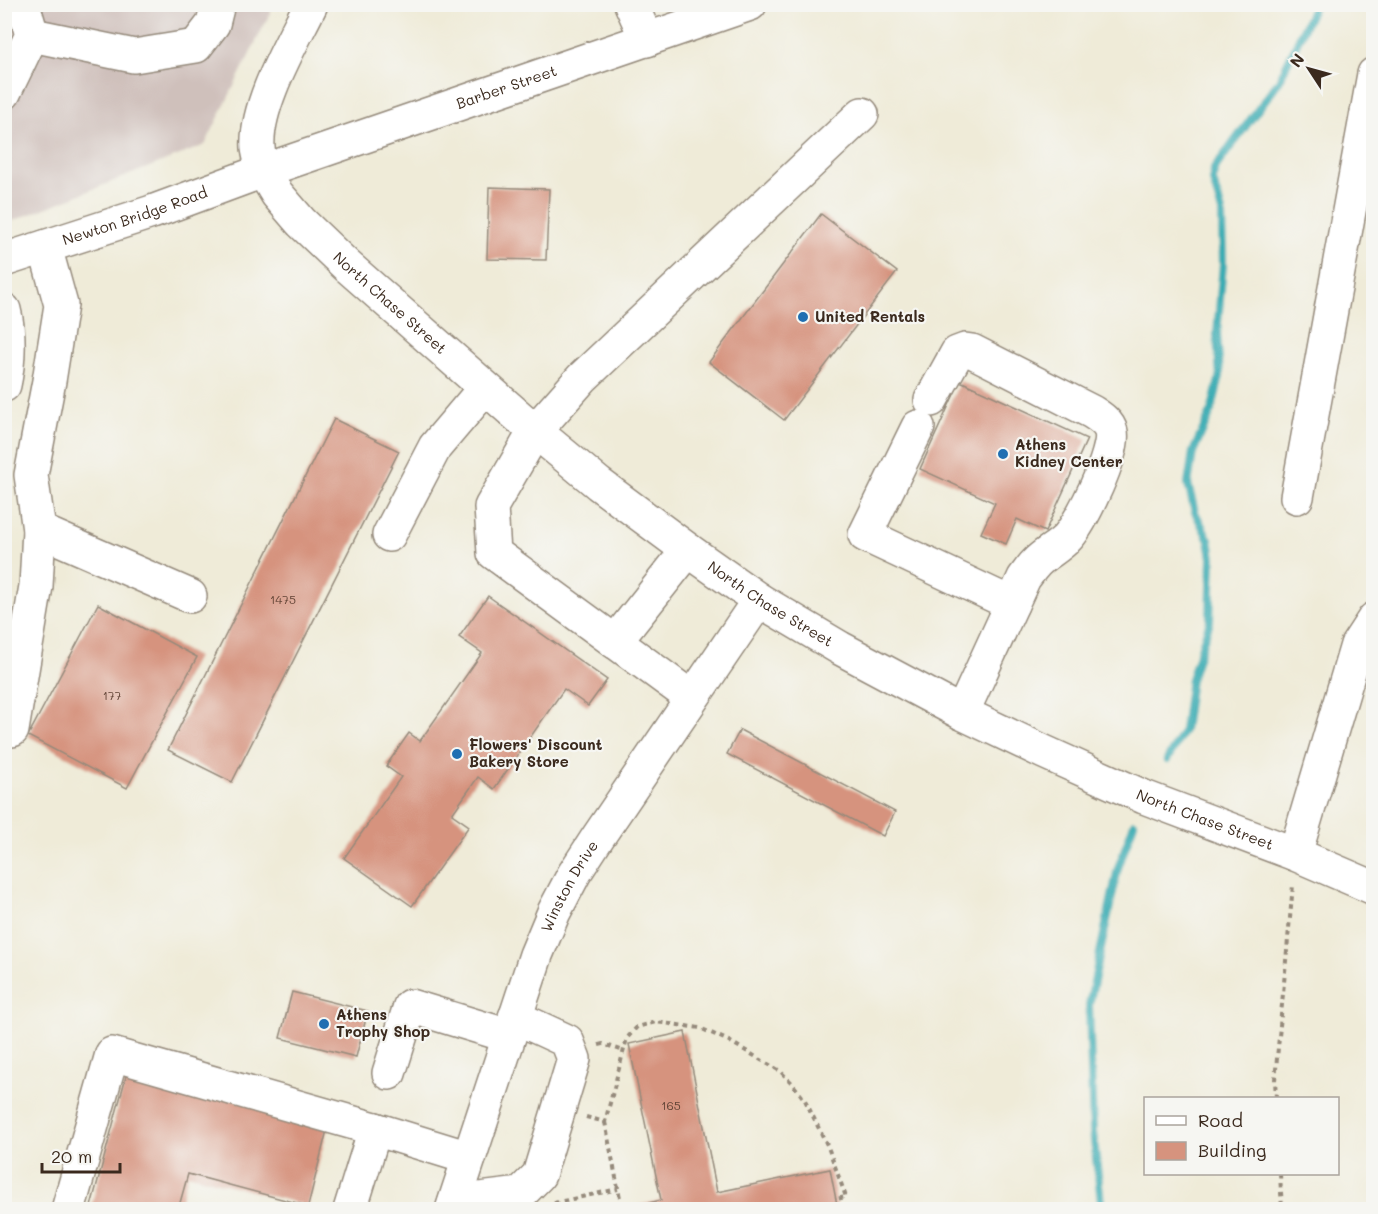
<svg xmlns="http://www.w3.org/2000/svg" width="1378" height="1214" viewBox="0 0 1378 1214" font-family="Mali,sans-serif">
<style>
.industrial{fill:#cfc0bb}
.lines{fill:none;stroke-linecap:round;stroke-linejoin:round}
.stream{stroke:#3aacb3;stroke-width:8}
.building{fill:#d6937e}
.minor-casing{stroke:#958a7b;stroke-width:36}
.major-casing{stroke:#958a7b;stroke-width:36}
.path{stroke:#958a7b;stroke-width:4;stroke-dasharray:4.5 4.5;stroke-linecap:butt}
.minor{stroke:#fff;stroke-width:33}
.major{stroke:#fff;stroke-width:33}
.poi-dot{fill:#1f6fb2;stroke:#f6f6f2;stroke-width:2}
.labels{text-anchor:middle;stroke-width:4.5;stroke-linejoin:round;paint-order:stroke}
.number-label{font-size:12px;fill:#624436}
.street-label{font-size:15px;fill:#3b2a1e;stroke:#f6f6f2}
.poi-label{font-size:15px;font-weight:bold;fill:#3b2a1e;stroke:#f6f6f2;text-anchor:start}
</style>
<rect width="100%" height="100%" fill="#f6f6f2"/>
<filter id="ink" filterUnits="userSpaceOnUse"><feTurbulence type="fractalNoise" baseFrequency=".0167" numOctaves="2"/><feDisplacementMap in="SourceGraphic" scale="12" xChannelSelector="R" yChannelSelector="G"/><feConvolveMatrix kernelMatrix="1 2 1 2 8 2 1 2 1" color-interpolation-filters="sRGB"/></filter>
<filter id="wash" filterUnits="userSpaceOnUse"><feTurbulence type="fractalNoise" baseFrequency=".008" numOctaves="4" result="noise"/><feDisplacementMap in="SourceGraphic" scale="24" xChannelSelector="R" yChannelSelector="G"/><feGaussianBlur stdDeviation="1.35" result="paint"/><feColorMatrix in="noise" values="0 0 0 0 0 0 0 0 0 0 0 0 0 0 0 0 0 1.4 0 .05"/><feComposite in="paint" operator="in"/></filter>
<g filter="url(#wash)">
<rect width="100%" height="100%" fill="#efebd8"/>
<!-- industrial -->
<path class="industrial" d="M5,5H274L205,145L5,224Z"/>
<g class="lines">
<!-- stream -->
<g class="stream">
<path d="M1167,760L1184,730L1191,679L1210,621L1212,558L1209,540L1195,512L1188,484L1193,452L1211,412L1220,376L1217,334L1223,264L1222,212L1213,181L1214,169L1279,81L1315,4"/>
<path d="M1102,1210L1093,1132L1089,1005L1118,868L1134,823"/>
</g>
</g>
<g id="blocks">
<!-- building -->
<g class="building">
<path d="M489,187L549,189L546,260L487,259Z"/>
<path d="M821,214L897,272L784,420L709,362Z"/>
<path d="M960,381L1087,439L1045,532L1017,519L1006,544L981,533L995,503L920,469Z"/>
<path d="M334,419L399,451L232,782L168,750Z"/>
<path d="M488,596L607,680L588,706L564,689L494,789L478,777L452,814L469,826L412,906L344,858L401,777L386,766L409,733L420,741L482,653L459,637Z"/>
<path d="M98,604L197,657L127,788L28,736Z"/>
<path d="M740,730L895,812L883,836L727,754Z"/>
<path d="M292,992L368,1011L356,1057L280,1038Z"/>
<path d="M685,1032L717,1192L830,1169L838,1210H620L661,1200L629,1044Z"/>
<path d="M128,1069L328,1126L308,1206L188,1174L178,1210H90Z"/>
</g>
</g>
</g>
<g filter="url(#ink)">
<use href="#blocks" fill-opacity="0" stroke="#958a7b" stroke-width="1.5"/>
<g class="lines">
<!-- minor casing -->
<g class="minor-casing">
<g id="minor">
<path id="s1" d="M311,4C292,43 255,105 258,148C259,156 262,164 263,171L750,4"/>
<path d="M631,4L647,40"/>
<path d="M32,35L134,56L196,46L213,24L218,4"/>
<path d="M4,93L32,35L23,4"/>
<path d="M4,310C10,333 9,362 4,385"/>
<path d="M931,400L957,353L965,350L972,351L1092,412C1100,417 1109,423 1111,432C1116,452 1082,521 1068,537C1058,548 1045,553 1036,563C1031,568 1028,573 1024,578L962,713"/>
<path d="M918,427L865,535L1012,604"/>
<path d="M1297,497L1374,74"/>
<path d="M39,530L190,596"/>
<path d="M389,535L435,447L485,388"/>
<path d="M615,642L688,550"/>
<path d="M692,698L494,553L491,507L535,431L582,378L862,114"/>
<path d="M12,730L36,586L39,530L31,475L49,381L61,305L45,247"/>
<path d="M1295,854L1357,645L1374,619"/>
<path d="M389,1073L410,1006L509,1036"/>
<path d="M455,1202L520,1194L539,1175L574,1059L567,1041L515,1017"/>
<path d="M68,1210L112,1054L375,1129L469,1158"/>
<path d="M350,1210L375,1129"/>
<path id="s2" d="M452,1210L536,955L554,912L574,874L598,837L759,600"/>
</g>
</g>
<!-- major casing -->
<g class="major-casing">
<g id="major">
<path id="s3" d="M4,260L152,212L263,171L277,194L301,222L346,265L535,431L599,484L688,550L759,600L840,648L962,713L1044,752L1144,797L1295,854L1374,888"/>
</g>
</g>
<!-- path -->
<g class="path">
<path d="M599,1045L603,1044L624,1051"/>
<path d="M1276,1098L1275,1080L1293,885"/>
<path d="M586,1117L605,1122L627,1038L637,1027L656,1022L700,1028L729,1041L780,1071L791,1082L805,1100L828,1147L846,1197L836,1199"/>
<path d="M605,1122L621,1203"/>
<path d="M1280,1174L1282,1210"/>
<path d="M554,1203L618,1189"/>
</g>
<!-- minor -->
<use href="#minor" class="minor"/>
<!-- major -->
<use href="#major" class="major"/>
</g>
</g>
<!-- markers -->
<g class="poi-dot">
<circle cx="803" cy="317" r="6"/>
<circle cx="1003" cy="454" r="6"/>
<circle cx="457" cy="754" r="6"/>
<circle cx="324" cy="1024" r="6"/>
</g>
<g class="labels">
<!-- number labels -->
<g class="number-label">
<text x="283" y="604">1475</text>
<text x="112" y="700">177</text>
<text x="671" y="1110">165</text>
</g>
<!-- street labels -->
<g class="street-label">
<text dy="5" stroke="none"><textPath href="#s1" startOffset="436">Barber Street</textPath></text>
<text dy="5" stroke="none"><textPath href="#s3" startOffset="138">Newton Bridge Road</textPath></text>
<text dy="5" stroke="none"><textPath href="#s3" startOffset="458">North Chase Street</textPath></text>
<text dy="5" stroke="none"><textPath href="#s3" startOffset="944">North Chase Street</textPath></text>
<text dy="5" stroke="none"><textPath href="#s3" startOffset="1430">North Chase Street</textPath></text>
<text dy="5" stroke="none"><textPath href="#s2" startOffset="345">Winston Drive</textPath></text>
</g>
<!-- poi labels -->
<g class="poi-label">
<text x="815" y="322">United Rentals</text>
<text x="1015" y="450">Athens<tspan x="1015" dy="17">Kidney Center</tspan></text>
<text x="469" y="750">Flowers' Discount<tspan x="469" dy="17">Bakery Store</tspan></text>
<text x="336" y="1020">Athens<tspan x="336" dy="17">Trophy Shop</tspan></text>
</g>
</g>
<!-- margin -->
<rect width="1378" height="1214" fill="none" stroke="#f6f6f2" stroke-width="24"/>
<!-- legend -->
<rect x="1144" y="1097" width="195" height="78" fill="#f6f6f2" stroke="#aba49d" stroke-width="1.5"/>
<rect x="1156" y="1116" width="30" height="9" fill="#ffffff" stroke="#aba49d" stroke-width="1.5"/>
<text x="1198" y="1127" font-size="18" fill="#3b2a1e">Road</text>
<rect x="1156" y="1142" width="30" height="18" fill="#d6937e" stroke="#aba49d" stroke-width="1.5"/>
<text x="1198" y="1157" font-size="18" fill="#3b2a1e">Building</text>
<!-- north arrow -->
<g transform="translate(1309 69) rotate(306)" stroke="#f6f6f2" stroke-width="4.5" paint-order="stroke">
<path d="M0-4.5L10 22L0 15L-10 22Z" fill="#3b2a1e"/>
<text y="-9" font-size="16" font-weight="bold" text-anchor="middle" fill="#3b2a1e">N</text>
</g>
<!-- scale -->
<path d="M42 1163v9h78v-9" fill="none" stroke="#3b2a1e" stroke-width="3"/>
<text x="51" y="1163" font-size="18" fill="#3b2a1e" stroke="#f6f6f2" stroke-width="4.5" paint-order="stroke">20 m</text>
</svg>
